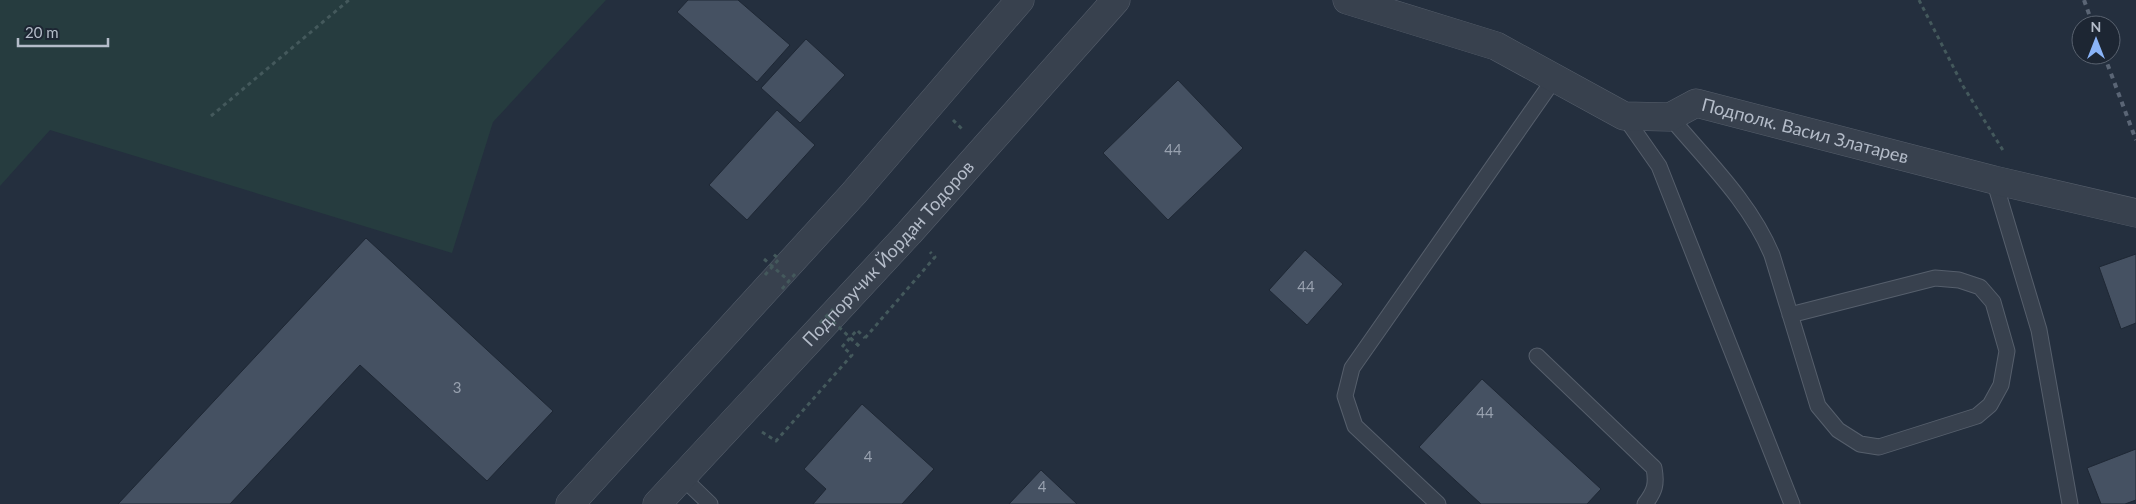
<svg xmlns="http://www.w3.org/2000/svg" width="2136" height="504" viewBox="0 0 2136 504" font-family="Lato,sans-serif">
<style>
.green{fill:#263c3f}
.building{fill:#455162;stroke:#1f2835}
.lines{fill:none;stroke-linecap:round;stroke-linejoin:round}
.service-casing{stroke:#565f6c;stroke-width:17}
.minor-casing{stroke:#565f6c;stroke-width:29}
.path{stroke:#44595c;stroke-width:3;stroke-dasharray:4 4;stroke-linecap:butt}
.service{stroke:#38414e;stroke-width:15}
.minor{stroke:#38414e;stroke-width:28}
.rail{stroke:#5a6575;stroke-width:4;stroke-dasharray:5 5;stroke-linecap:butt}
.path-bridge{stroke:#44595c;stroke-width:3;stroke-dasharray:4 4;stroke-linecap:butt}
.labels{text-anchor:middle;stroke-width:4;stroke-linejoin:round;paint-order:stroke}
.number-label{font-size:15px;fill:#98a1af}
.street-label{font-size:18px;fill:#b4bcc9;stroke:#1d2633}
</style>
<rect width="100%" height="100%" fill="#242f3e"/>
<!-- green -->
<path class="green" d="M0,0H606L493,122L452,253L50,130L0,186Z"/>
<!-- building -->
<g class="building">
<path d="M688,0H738L790,45L757,82L677,12Z"/>
<path d="M806,39L845,75L800,123L761,88Z"/>
<path d="M1178,80L1243,148L1168,220L1103,153Z"/>
<path d="M777,110L815,145L747,220L709,185Z"/>
<path d="M366,238L553,411L487,481L360,365L230,504H118Z"/>
<path d="M1305,250L1343,284L1307,325L1269,290Z"/>
<path d="M2136,254V323L2121,329L2099,267Z"/>
<path d="M1482,379L1601,489L1587,504H1481L1419,447Z"/>
<path d="M862,404L934,469L902,504H813L826,489L804,469Z"/>
<path d="M2136,449V500L2125,504H2101L2087,468Z"/>
<path d="M1041,470L1077,504H1009Z"/>
</g>
<g class="lines">
<!-- service casing -->
<g class="service-casing">
<g id="service">
<path d="M1624,116L1659,166L1792,504"/>
<path d="M1670,117C1707,161 1750,202 1772,255L1818,406L1838,430L1860,444L1879,447L1977,416L1990,405L2001,385L2007,351L1993,302L1980,287L1959,280L1935,278L1790,315"/>
<path d="M1994,180L2039,330L2070,504"/>
<path d="M1537,356L1654,468C1657,484 1655,491 1645,504"/>
<path d="M682,477L710,504"/>
<path d="M1438,504L1355,426L1345,396L1352,368L1555,78"/>
</g>
</g>
<!-- minor casing -->
<g class="minor-casing">
<g id="minor">
<path id="s1" d="M1347,0L1496,46L1624,116L1670,117L1696,103L1994,180L2136,213"/>
<path d="M570,504L854,193L1020,0"/>
<path id="s2" d="M657,504L909,233L1116,0"/>
</g>
</g>
<!-- path -->
<g class="path">
<path d="M1919,0L1963,86L2004,152"/>
<path d="M211,116L349,0"/>
<path d="M953,120L963,130"/>
<path d="M850,338L859,346"/>
<path d="M865,338L935,257L930,252"/>
<path d="M762,432L776,441L852,355L843,347"/>
</g>
<!-- service -->
<use href="#service" class="service"/>
<!-- minor -->
<use href="#minor" class="minor"/>
<!-- rail -->
<g class="rail">
<path d="M2084,0L2093,25"/>
<path d="M2104,55L2136,140"/>
</g>
<!-- path-bridge -->
<g class="path-bridge">
<path d="M764,259L789,281"/>
<path d="M765,275L779,259L771,252"/>
<path d="M782,289L795,274"/>
<path d="M827,316L859,346"/>
<path d="M820,323L833,309"/>
<path d="M842,347L857,330L865,338"/>
</g>
</g>
<g class="labels">
<!-- number labels -->
<g class="number-label">
<text x="1173" y="155">44</text>
<text x="1306" y="292">44</text>
<text x="457" y="393">3</text>
<text x="1485" y="418">44</text>
<text x="868" y="462">4</text>
<text x="1042" y="492">4</text>
</g>
<!-- street labels -->
<g class="street-label">
<text dy="6" stroke="none"><textPath href="#s1" startOffset="490">Подполк. Васил Златарев</textPath></text>
<text dy="6" stroke="none"><textPath href="#s2" startOffset="341">Подпоручик Йордан Тодоров</textPath></text>
</g>
</g>
<!-- north arrow -->
<g transform="translate(2096 40)"><circle r="24" fill="#1d2633" stroke="#59626f"/>
<path d="M0-4L9 19L0 12L-9 19Z" fill="#8ab4f8"/>
<text y="-8" font-size="14" font-weight="bold" text-anchor="middle" fill="#b4bcc9">N</text>
</g>
<!-- scale -->
<path d="M18 38v8h90v-8" fill="none" stroke="#b4bcc9" stroke-width="2.5"/>
<text x="25" y="38" font-size="15" fill="#b4bcc9" stroke="#1d2633" stroke-width="4" paint-order="stroke">20 m</text>
</svg>
